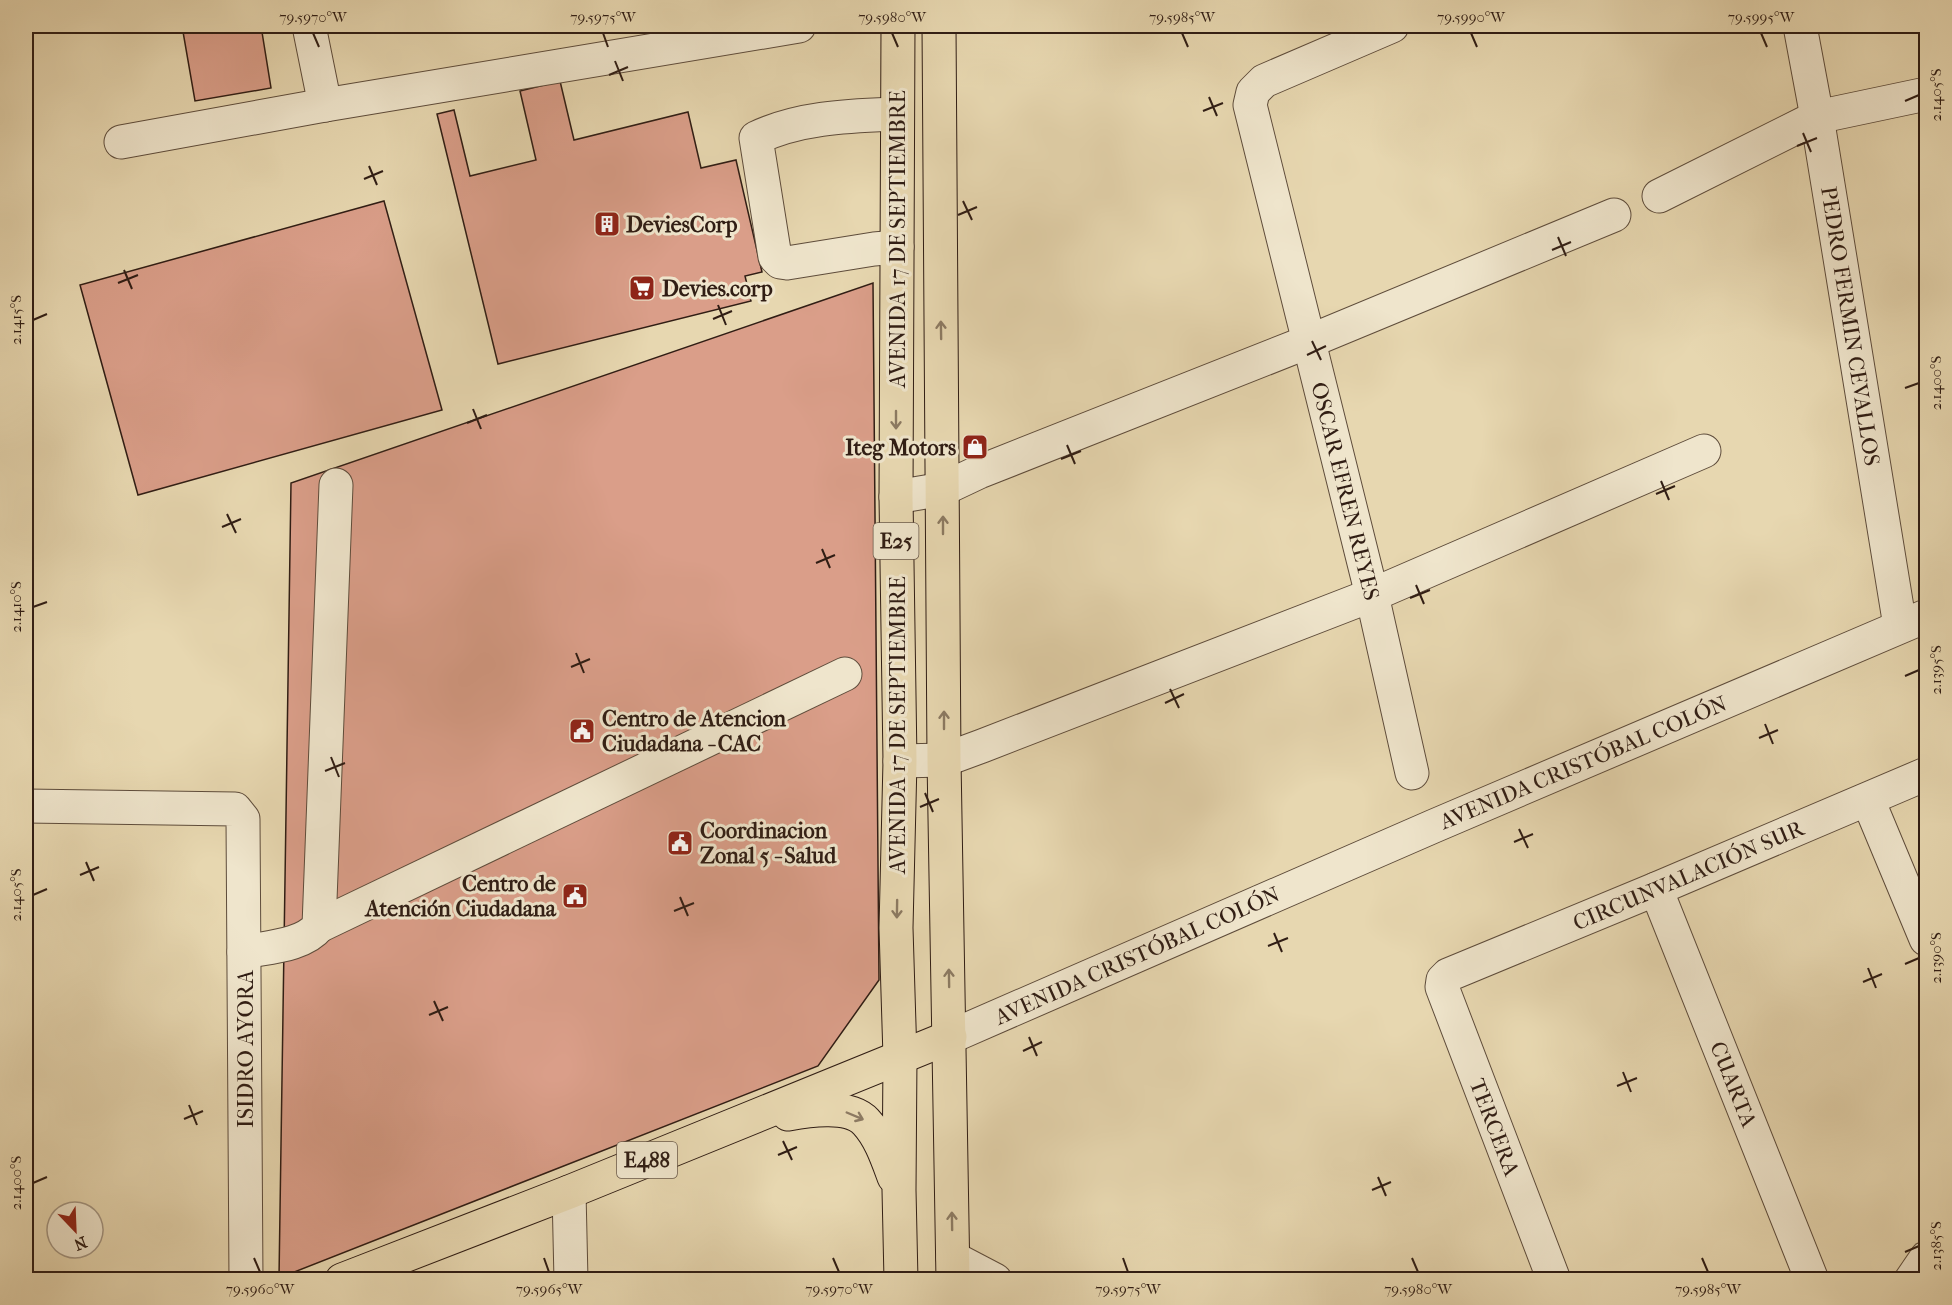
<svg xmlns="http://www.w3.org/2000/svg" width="1952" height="1305" viewBox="0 0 1952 1305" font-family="'IM FELL French Canon',serif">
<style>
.building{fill:#da9e89;stroke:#301d14;stroke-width:1.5}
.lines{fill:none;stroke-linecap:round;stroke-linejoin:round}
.minor-casing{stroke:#5e4c3b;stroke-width:35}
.major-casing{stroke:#301d14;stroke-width:35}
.minor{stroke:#efe5cc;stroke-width:33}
.major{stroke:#e7d7b0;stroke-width:33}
.oneway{stroke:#8c7a62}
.ticks{fill:none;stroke:#301d14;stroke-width:2}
.labels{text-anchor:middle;stroke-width:6;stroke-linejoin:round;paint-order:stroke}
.shield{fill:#efe5cc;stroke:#69594b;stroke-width:1.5}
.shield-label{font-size:21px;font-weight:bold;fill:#301d14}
.poi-label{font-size:22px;font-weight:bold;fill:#301d14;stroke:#efe5cc;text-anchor:start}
.street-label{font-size:22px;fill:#301d14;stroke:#efe5cc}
.neatline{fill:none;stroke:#301d14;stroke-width:2}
.ticks-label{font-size:15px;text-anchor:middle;fill:#301d14}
</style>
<rect width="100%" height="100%" fill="#e7d7b0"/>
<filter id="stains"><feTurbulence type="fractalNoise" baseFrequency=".00333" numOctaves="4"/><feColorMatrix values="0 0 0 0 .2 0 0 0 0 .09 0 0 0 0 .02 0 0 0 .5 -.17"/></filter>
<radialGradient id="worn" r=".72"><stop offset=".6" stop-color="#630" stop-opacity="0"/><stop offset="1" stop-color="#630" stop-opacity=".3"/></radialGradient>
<!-- building -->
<g class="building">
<path d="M182,26H261L271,88L195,101Z"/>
<path d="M560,81L574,140L688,112L701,168L736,160L762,272L745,276L751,301L498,364L437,114L454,110L470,176L536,160L520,91Z"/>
<path d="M384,201L442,410L138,495L80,285Z"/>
<path d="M873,283L879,980L818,1066L279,1278L291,483Z"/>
</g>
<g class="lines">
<!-- minor casing -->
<g class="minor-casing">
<g id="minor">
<path d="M309,26L325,105"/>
<path d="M1392,26L1264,81L1253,92L1250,105L1372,595L1412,773"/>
<path d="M1800,26L1817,117L1900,626"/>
<path d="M121,142L325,105L799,26"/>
<path d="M1659,196L1817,117L1926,94"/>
<path d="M897,247L874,249L787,263L780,262L775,257L756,138C800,117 849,116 897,114"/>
<path d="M896,497L943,489L979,472L1310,341L1614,215"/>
<path d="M900,761L944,760L982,746L1372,595L1704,451"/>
<path d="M1868,800L1926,939"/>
<path d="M26,806L235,809L243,819L246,1280"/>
<path d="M1656,889L1812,1280"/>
<path d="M319,926L845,674"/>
<path d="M244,952C268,947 303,946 319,926L336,485"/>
<path d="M950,1037L1434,826L1926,616"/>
<path d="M569,1192L571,1280"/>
<path d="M953,1258L995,1280"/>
<path d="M1554,1280L1442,987L1443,980L1448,975L1656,889L1926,774"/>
<path d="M1911,1280L1926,1258"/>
</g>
</g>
<!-- major casing -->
<g class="major-casing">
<g id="major">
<path d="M898,26L896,497L900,761L896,928L900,1057L899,1190L901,1280"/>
<path d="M939,26L944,760L953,1280"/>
<path d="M788,1114C809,1110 850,1104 866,1122C880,1137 887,1158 894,1177"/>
<path d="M342,1280L569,1192L950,1037"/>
</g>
</g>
<!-- minor -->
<use href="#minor" class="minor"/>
<!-- major -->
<use href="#major" class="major"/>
</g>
<!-- one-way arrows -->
<defs><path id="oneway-shaft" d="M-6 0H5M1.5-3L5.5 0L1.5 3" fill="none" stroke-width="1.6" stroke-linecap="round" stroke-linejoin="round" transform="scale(1.5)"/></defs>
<g class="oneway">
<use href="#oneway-shaft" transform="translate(941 330) rotate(-91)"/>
<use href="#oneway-shaft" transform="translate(896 420) rotate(90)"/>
<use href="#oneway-shaft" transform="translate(943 525) rotate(-90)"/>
<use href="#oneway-shaft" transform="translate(944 720) rotate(-90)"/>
<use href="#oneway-shaft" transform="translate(897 909) rotate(91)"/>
<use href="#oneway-shaft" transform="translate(949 978) rotate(-91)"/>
<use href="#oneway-shaft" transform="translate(855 1116) rotate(23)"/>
<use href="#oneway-shaft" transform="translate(952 1221) rotate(-91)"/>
</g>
<!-- ticks -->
<path class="ticks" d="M313,33L319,47M603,33L608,47M892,33L898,47M1182,33L1188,47M1471,33L1477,47M1761,33L1767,47M615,61L623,81M609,75L628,67M1209,97L1217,116M1905,101L1919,95M1203,111L1223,103M1803,133L1811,152M1797,146L1817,138M369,166L377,185M364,179L383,171M963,201L972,220M958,215L977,207M1558,237L1566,256M1552,250L1571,242M124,270L132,289M118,283L138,275M718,305L726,325M713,319L732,311M33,320L47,314M1312,341L1321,360M1307,355L1326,346M1905,388L1919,383M473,409L481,429M467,423L487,415M1067,445L1075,464M1061,459L1081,451M1661,481L1669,500M1656,494L1675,486M227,514L236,533M222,527L241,519M822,549L830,568M816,563L835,555M1416,585L1424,604M1410,598L1430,590M33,607L47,602M576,653L584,673M571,667L590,659M1905,676L1919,670M1170,689L1179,708M1165,703L1184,694M1765,724L1773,744M1759,738L1778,730M331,757L339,777M325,771L345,763M925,793L933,812M920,807L939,799M1519,829L1528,848M1514,842L1533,834M86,862L94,881M80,875L99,867M33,895L47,889M680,897L688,916M674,911L694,903M1274,933L1282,952M1268,946L1288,938M1905,964L1919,958M1868,968L1876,988M1863,982L1882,974M434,1001L443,1021M429,1015L448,1007M1029,1037L1037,1056M1023,1051L1042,1042M1623,1072L1631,1092M1617,1086L1637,1078M189,1105L197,1125M184,1119L203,1111M783,1141L792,1160M778,1155L797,1147M1378,1177L1386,1196M33,1183L47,1177M1372,1190L1391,1182M1905,1252L1919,1246M254,1258L260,1272M544,1258L549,1272M833,1258L839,1272M1123,1258L1128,1272M1412,1258L1418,1272M1702,1258L1708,1272"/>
<!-- icons -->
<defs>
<g id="building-square" transform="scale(1.35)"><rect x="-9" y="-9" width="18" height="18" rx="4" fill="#8f2418" stroke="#efe5cc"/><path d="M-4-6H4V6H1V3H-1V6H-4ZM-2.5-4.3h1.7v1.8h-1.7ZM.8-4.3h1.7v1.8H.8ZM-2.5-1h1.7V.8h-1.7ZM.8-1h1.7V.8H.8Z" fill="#fff"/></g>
<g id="supermarket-square" transform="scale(1.35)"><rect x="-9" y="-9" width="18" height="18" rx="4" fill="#8f2418" stroke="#efe5cc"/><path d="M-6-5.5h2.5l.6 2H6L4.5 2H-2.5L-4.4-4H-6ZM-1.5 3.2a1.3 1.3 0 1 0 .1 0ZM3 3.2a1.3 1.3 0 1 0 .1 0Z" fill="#fff"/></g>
<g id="shop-square" transform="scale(1.35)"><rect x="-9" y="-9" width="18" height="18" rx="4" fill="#8f2418" stroke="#efe5cc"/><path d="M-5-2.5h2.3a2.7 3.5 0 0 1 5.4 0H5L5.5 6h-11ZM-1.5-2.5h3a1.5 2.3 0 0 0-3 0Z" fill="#fff"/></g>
<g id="civic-square" transform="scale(1.35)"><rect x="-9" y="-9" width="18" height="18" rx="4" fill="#8f2418" stroke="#efe5cc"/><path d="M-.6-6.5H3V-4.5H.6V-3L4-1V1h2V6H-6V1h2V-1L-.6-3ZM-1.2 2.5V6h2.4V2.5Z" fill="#fff"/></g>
</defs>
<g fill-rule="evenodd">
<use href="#building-square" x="607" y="224"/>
<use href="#supermarket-square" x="642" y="288"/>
<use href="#shop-square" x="975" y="447"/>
<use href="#civic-square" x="582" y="731"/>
<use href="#civic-square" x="680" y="843"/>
<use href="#civic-square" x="575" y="896"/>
</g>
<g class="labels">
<!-- shield labels -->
<g class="shield">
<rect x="873.5" y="523" width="45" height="36" rx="4.5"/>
<rect x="617" y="1142" width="60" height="36" rx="4.5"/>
</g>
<g class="shield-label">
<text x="896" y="548">E25</text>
<text x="647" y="1167">E488</text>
</g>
<!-- poi labels -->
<g class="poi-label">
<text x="626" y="232">DeviesCorp</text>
<text x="662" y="296">Devies.corp</text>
<text x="956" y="455" text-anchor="end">Iteg Motors</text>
<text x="602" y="726">Centro de Atencion<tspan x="602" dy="25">Ciudadana - CAC</tspan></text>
<text x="700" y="838">Coordinacion<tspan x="700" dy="25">Zonal 5 - Salud</tspan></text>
<text x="556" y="891" text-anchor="end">Centro de<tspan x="556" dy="25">Atención Ciudadana</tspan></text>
</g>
<!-- street labels -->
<g class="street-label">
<text transform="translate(897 239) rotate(-90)" y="8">AVENIDA 17 DE SEPTIEMBRE</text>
<text transform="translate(1851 326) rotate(81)" y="8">PEDRO FERMIN CEVALLOS</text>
<text transform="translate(1346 491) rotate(76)" y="8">OSCAR EFREN REYES</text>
<text transform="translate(897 725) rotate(-90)" y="8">AVENIDA 17 DE SEPTIEMBRE</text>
<text transform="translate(1583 762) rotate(-23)" y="8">AVENIDA CRISTÓBAL COLÓN</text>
<text transform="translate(1688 875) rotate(-23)" y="8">CIRCUNVALACIÓN SUR</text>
<text transform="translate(1137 955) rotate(-24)" y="8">AVENIDA CRISTÓBAL COLÓN</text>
<text transform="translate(245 1049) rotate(-90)" y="8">ISIDRO AYORA</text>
<text transform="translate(1734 1084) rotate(68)" y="8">CUARTA</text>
<text transform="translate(1495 1127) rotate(69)" y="8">TERCERA</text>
</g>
</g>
<!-- margin -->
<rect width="1952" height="1305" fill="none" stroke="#e7d7b0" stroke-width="66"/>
<!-- north arrow -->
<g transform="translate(75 1230) rotate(157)"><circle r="28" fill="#efe5cc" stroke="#a39582" stroke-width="1.5"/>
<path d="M0-4.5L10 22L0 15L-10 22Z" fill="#8f2418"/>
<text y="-9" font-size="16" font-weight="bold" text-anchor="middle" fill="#301d14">N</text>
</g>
<rect x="33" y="33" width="1886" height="1239" class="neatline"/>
<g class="ticks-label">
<text x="313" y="22">79.5970°W</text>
<text x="603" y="22">79.5975°W</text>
<text x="892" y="22">79.5980°W</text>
<text x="1182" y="22">79.5985°W</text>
<text x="1471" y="22">79.5990°W</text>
<text x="1761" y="22">79.5995°W</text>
<text transform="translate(1936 95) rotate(-90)" y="5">2.1405°S</text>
<text transform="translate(16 320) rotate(-90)" y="5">2.1415°S</text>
<text transform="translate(1936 383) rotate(-90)" y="5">2.1400°S</text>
<text transform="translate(16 607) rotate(-90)" y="5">2.1410°S</text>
<text transform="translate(1936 670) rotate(-90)" y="5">2.1395°S</text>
<text transform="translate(16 895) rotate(-90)" y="5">2.1405°S</text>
<text transform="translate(1936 958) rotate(-90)" y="5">2.1390°S</text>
<text transform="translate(16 1183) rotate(-90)" y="5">2.1400°S</text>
<text transform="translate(1936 1246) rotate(-90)" y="5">2.1385°S</text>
<text x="260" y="1294">79.5960°W</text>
<text x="549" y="1294">79.5965°W</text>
<text x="839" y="1294">79.5970°W</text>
<text x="1128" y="1294">79.5975°W</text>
<text x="1418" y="1294">79.5980°W</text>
<text x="1708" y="1294">79.5985°W</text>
</g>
<rect width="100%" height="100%" filter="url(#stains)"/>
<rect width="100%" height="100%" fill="url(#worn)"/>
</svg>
